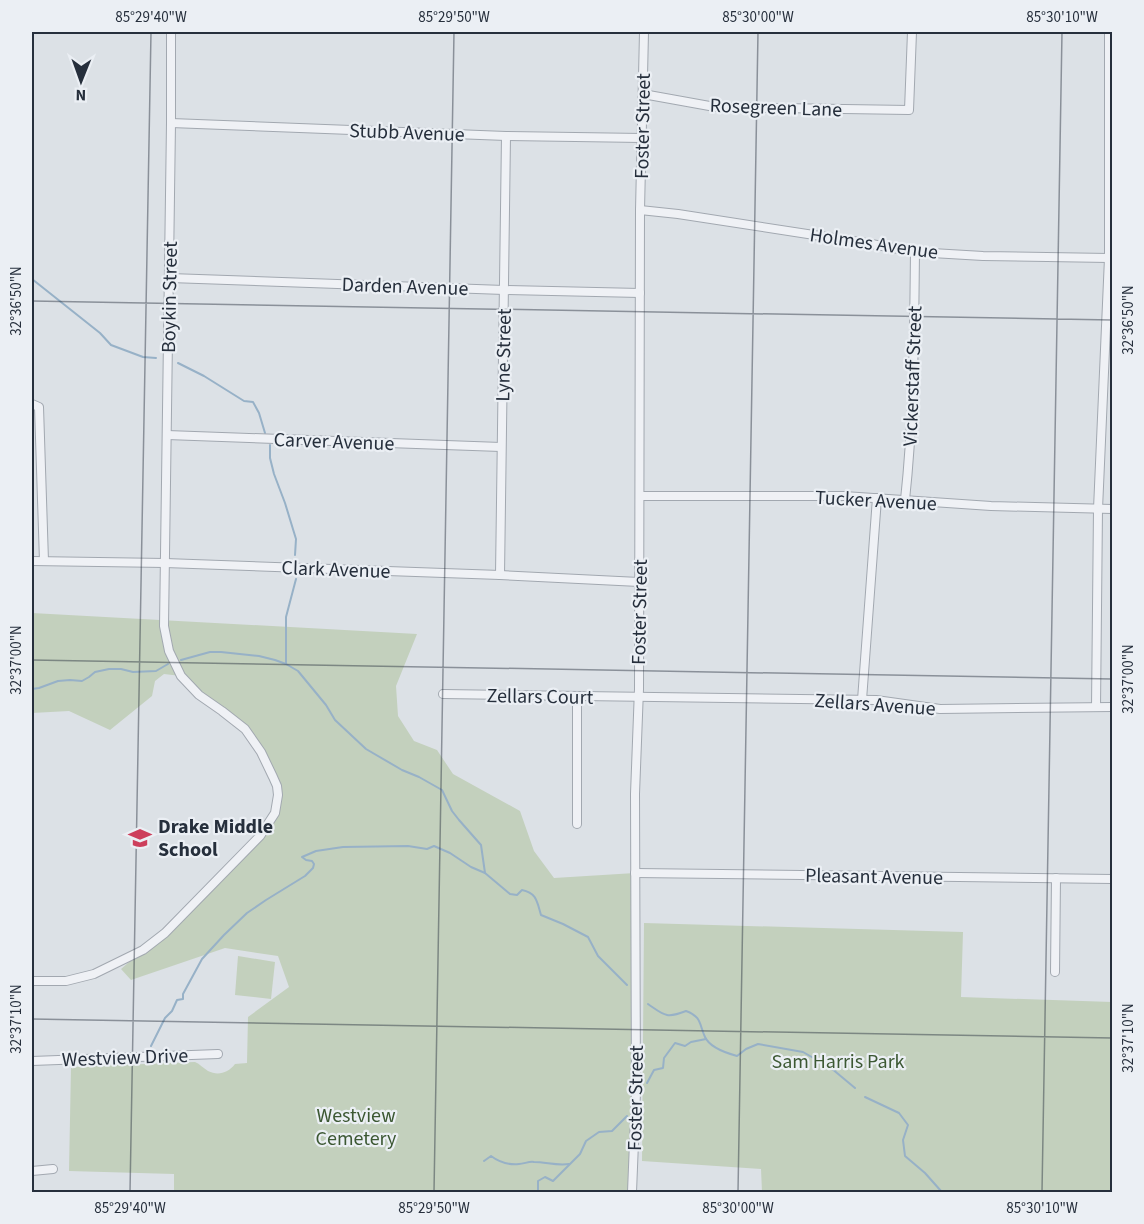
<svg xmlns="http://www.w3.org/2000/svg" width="1144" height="1224" viewBox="0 0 1144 1224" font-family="'Source Sans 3',sans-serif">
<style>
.green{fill:#c3d0bd}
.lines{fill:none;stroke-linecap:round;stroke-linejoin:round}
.stream{stroke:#97b1c7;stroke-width:2}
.minor-casing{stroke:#a2a8b0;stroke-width:10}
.minor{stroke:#eff1f5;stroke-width:8}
.ticks{fill:none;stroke:#262f3c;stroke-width:1.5;stroke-opacity:0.45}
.labels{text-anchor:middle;stroke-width:4.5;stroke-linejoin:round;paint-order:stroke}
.street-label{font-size:20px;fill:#262f3c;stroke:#ebeff4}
.poi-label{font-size:20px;font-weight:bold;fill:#262f3c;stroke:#ebeff4;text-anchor:start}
.park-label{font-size:20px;fill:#3c5833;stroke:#ebeff4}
.neatline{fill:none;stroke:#262f3c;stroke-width:2}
.ticks-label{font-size:15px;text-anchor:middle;fill:#262f3c}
</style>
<rect width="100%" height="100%" fill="#dce1e6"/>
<!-- green -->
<g class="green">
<path d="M32,613L417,634L396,686L398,716L414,741L437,750L453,774L520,811L534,851L554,878L635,873L632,1192H174V1174L69,1171L71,1067L195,1062C200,1064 203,1068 208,1071C218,1076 228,1073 235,1064L247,1063L248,1017L289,987L278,956L225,948L131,980L121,969L143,950L260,836L275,813L277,786L245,730L181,676L164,674L155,681L152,696L110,730L69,711L32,713Z"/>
<path d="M644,923L963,932L961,997L1112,1002V1192H762L761,1169L642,1161Z"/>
<path d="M238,956L275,962L271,999L235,995Z"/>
</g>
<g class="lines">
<!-- stream -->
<g class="stream">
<path d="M32,279L100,333L111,345L143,357L156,358"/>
<path d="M178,363L204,376L244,401L253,402L259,413L265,433"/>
<path d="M270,445V458L274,474L285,503L296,539L295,555"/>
<path d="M296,579L286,617V664L298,671L326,705L335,720L366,749L402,770L419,777L442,790L452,811L459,820L481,845L485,873"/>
<path d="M181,660L210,652H221L259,656L275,660L286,664"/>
<path d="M32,689L39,688L58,681L70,680L82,681L89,677L95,672L109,669H121L133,672L156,671L168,664"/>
<path d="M648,1004C664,1015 666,1019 686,1011C702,1017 699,1024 705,1037C710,1048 726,1053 737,1056L746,1049L758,1044L803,1052L831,1068L855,1088"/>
<path d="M151,1046L165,1018L172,1011L177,1000L183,999V994L202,959L224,935L247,913L266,900L305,876L313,868L314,864L312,861L306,860L302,857L316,851L343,847L408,846L427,849L434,846L450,853L471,867L485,873L510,894L517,895L522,890C537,893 537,902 541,915L563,924L588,937L598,956L627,985"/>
<path d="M647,1083L654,1070L663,1068L664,1058L675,1043L685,1046L691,1042L706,1039"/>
<path d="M865,1097L899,1113L908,1125L903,1140L905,1156L925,1173L941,1191L945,1192"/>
<path d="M484,1161L491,1156C499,1162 509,1165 519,1164C524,1164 529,1161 534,1162C546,1162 557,1166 569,1164"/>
<path d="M538,1192V1181L545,1177L553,1181L580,1154L586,1141L599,1132L612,1131L627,1116"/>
</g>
<!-- minor casing -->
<g class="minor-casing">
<g id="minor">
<path d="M643,94L715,107L909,110L912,32"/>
<path d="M171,123L506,136L642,138"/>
<path d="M640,210L678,214L866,243L915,252L983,256L1109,258"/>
<path d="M170,278L504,290L640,293"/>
<path d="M32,404L39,407L44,561"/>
<path d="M167,435L501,447"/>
<path d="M640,496H844L991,506L1112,509"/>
<path d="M905,500C914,417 914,335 915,252"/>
<path d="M32,561L165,563L500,575L639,582"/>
<path d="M500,575L506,136"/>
<path d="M443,694L876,700L940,709L1112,707"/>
<path d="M862,700L877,498"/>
<path d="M1096,707L1098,509L1109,258V32"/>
<path d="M577,824V696"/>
<path d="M635,873L1112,879"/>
<path d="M1055,972L1056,878"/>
<path d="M32,981H66L94,974L143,950L165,933L260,836L275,813L278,795L277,786L273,777L261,752L245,729L222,711L199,695L181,676L169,651L164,626L171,123V32"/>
<path d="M32,1061L218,1054"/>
<path d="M32,1171L53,1169"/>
<path d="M632,1192L636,1093L635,794L639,689L640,210L644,32"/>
</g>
</g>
<!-- minor -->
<use href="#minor" class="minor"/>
</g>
<!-- ticks -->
<path class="ticks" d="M32,301L1112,320M32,660L1112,679M32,1019L1112,1038M130,1192L151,32M434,1192L454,32M738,1192L758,32M1042,1192L1062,32"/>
<!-- icons -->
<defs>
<g id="school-bare" transform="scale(1.8)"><path d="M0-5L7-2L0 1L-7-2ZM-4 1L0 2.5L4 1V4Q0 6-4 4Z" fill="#cd3f5c" stroke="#ebeff4" stroke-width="2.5" paint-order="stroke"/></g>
</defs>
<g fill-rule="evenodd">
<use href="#school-bare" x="140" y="838"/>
</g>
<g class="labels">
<!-- street labels -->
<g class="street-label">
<text transform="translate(776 107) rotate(2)" y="7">Rosegreen Lane</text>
<text transform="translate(642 126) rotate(-89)" y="7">Foster Street</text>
<text transform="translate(407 132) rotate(2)" y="7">Stubb Avenue</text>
<text transform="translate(874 243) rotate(8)" y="7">Holmes Avenue</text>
<text transform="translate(405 286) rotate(2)" y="7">Darden Avenue</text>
<text transform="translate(169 297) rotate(-89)" y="7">Boykin Street</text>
<text transform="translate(503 355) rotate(-89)" y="7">Lyne Street</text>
<text transform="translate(912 376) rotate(-88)" y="7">Vickerstaff Street</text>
<text transform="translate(334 441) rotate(2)" y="7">Carver Avenue</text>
<text transform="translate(876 500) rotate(3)" y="7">Tucker Avenue</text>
<text transform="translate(336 569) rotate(2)" y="7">Clark Avenue</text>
<text transform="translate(639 612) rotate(-89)" y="7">Foster Street</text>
<text transform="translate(540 696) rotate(1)" y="7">Zellars Court</text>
<text transform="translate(875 704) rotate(4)" y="7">Zellars Avenue</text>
<text transform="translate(874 876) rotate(1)" y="7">Pleasant Avenue</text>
<text transform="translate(125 1057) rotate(-2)" y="7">Westview Drive</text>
<text transform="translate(635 1098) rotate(-89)" y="7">Foster Street</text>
</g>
<!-- poi labels -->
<g class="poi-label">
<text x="158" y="833">Drake Middle<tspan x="158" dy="23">School</tspan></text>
</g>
<!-- park labels -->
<g class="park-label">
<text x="838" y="1068">Sam Harris Park</text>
<text x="356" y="1122">Westview<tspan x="356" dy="23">Cemetery</tspan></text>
</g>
</g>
<!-- border -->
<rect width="1144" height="1224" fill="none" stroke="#ebeff4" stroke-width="66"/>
<!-- north arrow -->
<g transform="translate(81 81) rotate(181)" stroke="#ebeff4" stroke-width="4.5" paint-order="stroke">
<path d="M0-4.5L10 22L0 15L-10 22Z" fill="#262f3c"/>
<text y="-9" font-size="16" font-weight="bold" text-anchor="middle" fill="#262f3c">N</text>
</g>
<rect x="33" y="33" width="1078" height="1158" class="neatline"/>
<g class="ticks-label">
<text x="151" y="22">85°29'40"W</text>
<text x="454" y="22">85°29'50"W</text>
<text x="758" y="22">85°30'00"W</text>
<text x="1062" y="22">85°30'10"W</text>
<text transform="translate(16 301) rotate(-90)" y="5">32°36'50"N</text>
<text transform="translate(1128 320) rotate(-90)" y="5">32°36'50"N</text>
<text transform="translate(16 660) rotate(-90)" y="5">32°37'00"N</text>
<text transform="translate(1128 679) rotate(-90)" y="5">32°37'00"N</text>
<text transform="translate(16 1019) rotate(-90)" y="5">32°37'10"N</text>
<text transform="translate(1128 1038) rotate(-90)" y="5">32°37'10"N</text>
<text x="130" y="1213">85°29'40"W</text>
<text x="434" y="1213">85°29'50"W</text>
<text x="738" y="1213">85°30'00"W</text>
<text x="1042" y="1213">85°30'10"W</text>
</g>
</svg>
